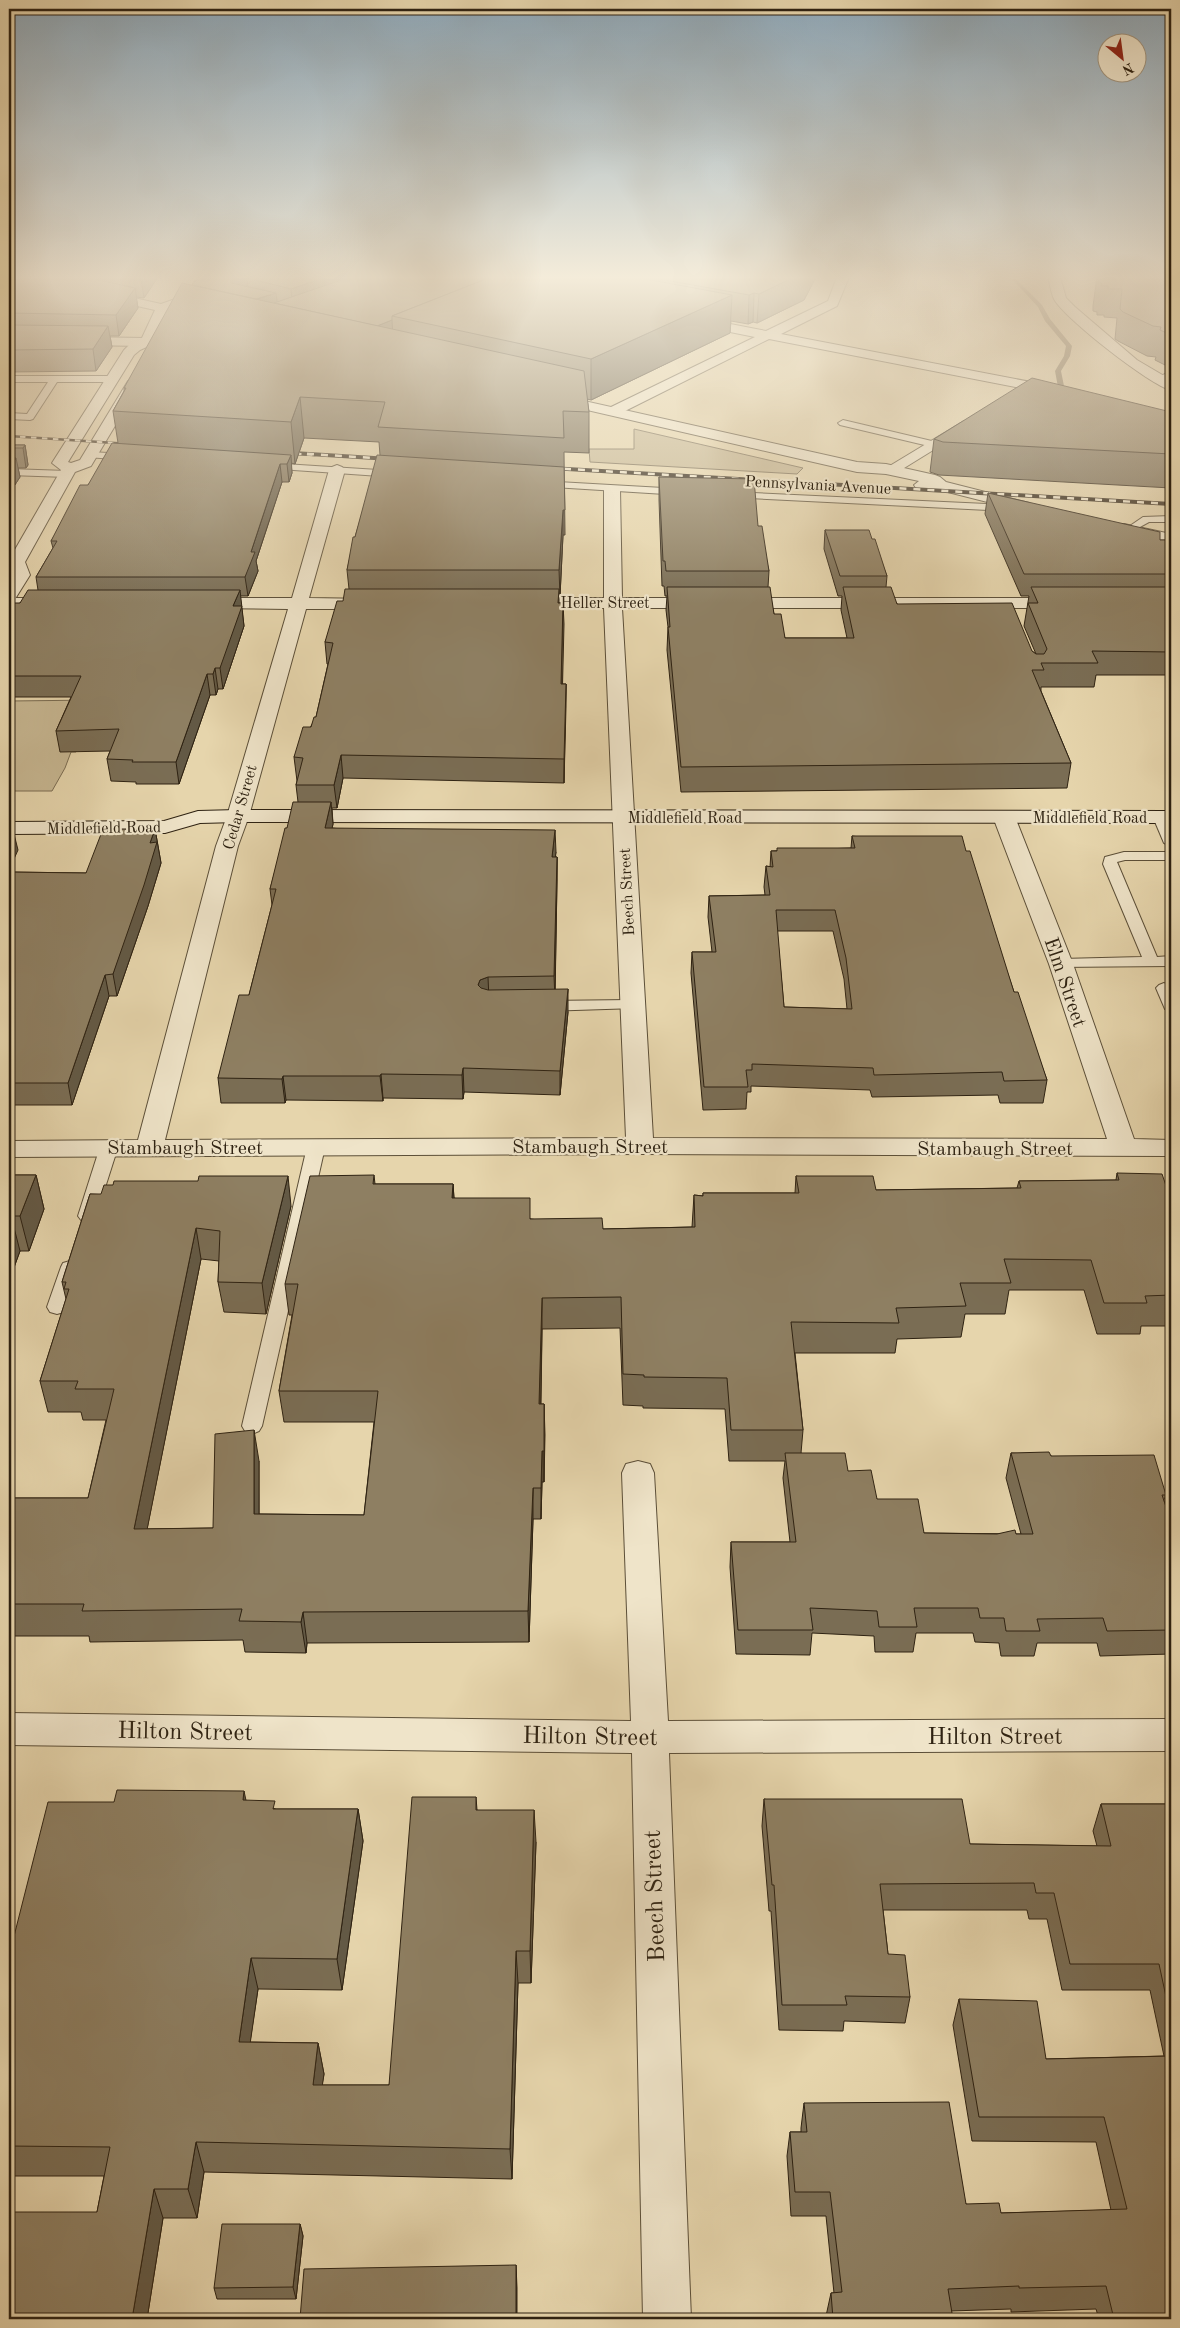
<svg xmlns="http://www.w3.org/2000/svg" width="1180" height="2328" viewBox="0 0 1180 2328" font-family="'Old Standard TT',serif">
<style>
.green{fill:#c7b792;stroke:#7a6c52}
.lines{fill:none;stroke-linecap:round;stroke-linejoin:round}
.stream{fill:#77694f;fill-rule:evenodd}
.service-casing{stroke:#5c4f38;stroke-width:2}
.minor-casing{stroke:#5c4f38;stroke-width:2}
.tertiary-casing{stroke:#5c4f38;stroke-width:2}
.secondary-casing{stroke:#2e2212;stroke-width:2}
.service{fill:#efe4c9;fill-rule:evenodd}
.minor{fill:#efe4c9;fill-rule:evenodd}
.tertiary{fill:#efe4c9;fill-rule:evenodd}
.secondary{fill:#efe4c9;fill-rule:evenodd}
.rail-far1-casing{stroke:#2e2212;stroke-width:2.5}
.rail-casing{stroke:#2e2212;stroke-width:4}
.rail-far1{stroke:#efe4c9;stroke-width:2;stroke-dasharray:5.5;stroke-linecap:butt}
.rail{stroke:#efe4c9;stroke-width:2.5;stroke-dasharray:7;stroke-linecap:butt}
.wall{fill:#7a6d54;stroke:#2e2212;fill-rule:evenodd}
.shaded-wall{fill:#635945;stroke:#2e2212}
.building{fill:#8e7f62;stroke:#2e2212;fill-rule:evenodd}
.labels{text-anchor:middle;stroke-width:4.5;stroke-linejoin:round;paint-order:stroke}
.far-street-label{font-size:16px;fill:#2e2212;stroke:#efe4c9}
.street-label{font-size:20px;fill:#2e2212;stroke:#efe4c9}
.near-street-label{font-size:24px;fill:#2e2212;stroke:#efe4c9}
</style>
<rect width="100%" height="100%" fill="#e6d5ac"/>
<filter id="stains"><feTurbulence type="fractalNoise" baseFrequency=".004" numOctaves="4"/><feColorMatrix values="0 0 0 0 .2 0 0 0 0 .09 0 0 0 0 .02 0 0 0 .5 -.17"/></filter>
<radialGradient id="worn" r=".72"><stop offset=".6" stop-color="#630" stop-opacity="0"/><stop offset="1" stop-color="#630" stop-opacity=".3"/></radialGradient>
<!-- green -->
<g class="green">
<path d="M634,429L803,468L797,474L590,462L589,449H634Z"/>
<path d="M97,700L76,752H71L65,768L52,791H9V701Z"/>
</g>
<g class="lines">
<!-- stream -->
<path class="stream" d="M1012,279H1016L1042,305L1050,319L1072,346L1070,356L1061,371L1064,386L1073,395V397H1069L1058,387L1055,371L1064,356L1066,346L1045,321L1038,307Z"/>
<!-- service casing -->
<g class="service-casing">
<g id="service">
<path d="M1171,371V377L1159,382L1155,379Z"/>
<path d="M9,376H112L116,379L112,382H57L33,419L30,420L9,419V413L27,414L48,382H9Z"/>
<path d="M843,420L936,442L938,444L933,447L840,425L838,423Z"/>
<path d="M90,452L127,454L132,457L127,460L87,457V453Z"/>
<path d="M268,463L394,471L399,474L394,477L265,468L263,466Z"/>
<path d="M9,469L67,471L72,474L67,477L9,475Z"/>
<path d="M540,481L681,489L686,492L681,495L537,486V482Z"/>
<path d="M732,492L1008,505L1013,508L1008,511L728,497V493Z"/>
<path d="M1171,516V522H1149L1129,533L1124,530L1143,517Z"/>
<path d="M1160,813L1165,814L1171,827V847L1164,843L1153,817Z"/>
<path d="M1124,852H1171V860H1125L1117,862L1157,957L1171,956V966L1056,967L1053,964L1056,961L1061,959L1142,957L1103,864L1105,857Z"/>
<path d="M1164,983L1171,987V1011L1165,1009L1156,988L1159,985Z"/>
<path d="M631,1000L637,1002L639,1005L637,1008L544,1011L538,1009L536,1006L538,1003L544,1001Z"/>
<path d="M109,1142L115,1143L118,1147L96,1216L93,1220L87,1222L81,1220L78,1216L100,1147L103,1143Z"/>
<path d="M316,1142L322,1143L325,1147L262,1426L259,1431L252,1434L245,1431L242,1426L307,1147L310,1143Z"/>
<path d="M70,1261L77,1263L79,1267L67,1307L64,1312L57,1314L50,1312L47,1307L61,1267L63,1263Z"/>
</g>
</g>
<!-- minor casing -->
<g class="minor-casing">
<g id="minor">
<path d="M837,277H849L837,306L781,334L1057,387L1064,391L1057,395L769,339L619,414L614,415L607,411L609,408L755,337L690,324L688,321L690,318L694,317L766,331L828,301Z"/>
<path d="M1048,277H1060L1066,298L1075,307L1137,360L1171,380V390C1151,386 1063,317 1054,299C1051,293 1050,284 1048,277Z"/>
<path d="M9,336L146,338L153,342L146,346L9,344Z"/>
<path d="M964,421L969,422L971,425L969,428L896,473H886L883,470Z"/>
<path d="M337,465L342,467L345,470L309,598L372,599L378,600L381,604L378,608L372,609H306L249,816L238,846L165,1140L626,1138L604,608H523L517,607L514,603L517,599L523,598H604V489L606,486H618L620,489L622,598H1065L1071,599L1074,603L1071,607L1065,608H622L653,1138L1107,1139L1049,964L993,817L996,812L1004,811L1012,812L1015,817L1073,964L1134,1139L1171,1140V1156L640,1154L9,1157V1141L138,1140L216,846L227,816L288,609L205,608L199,607L196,603L199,599L205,598H292L329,470L332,467Z"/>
<path d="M9,598H57L63,599L66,603L63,607L57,608H9Z"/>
<path d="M638,1461L650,1464L654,1473L668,1721L1171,1719V1751L669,1753L691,2319H643L632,1753L9,1745V1713L631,1721L622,1473L626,1464Z"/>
</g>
</g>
<!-- tertiary casing -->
<g class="tertiary-casing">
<g id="tertiary">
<path d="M19,277H41L161,304L178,298L184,302L176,307L208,314L210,317L204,321L167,312L151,345L140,350L134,355L68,462L71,463L80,460L128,381H138L140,384L91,466L75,472L25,562L30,575L15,599L9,600V581L12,575V572L9,573V560L61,470L52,463L124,350L130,344L141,340L155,310L25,281Z"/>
<path d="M553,394L857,462L886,464L935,475L940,477L946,482L1029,503L1031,506L1029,509L1023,511L940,490L916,488L914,485L919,481L886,474L857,472L548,401L546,398L548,395Z"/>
<path d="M1124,524L1171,534V544L1118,532L1116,529L1118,526Z"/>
</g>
</g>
<!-- secondary casing -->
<g class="secondary-casing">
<path id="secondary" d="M238,810L1171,811V823L238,822L200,823L165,833L9,834V822L164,821L198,811Z"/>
</g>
<!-- service -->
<use href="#service" class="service"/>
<!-- minor -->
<use href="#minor" class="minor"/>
<!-- tertiary -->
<use href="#tertiary" class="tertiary"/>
<!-- secondary -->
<use href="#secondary" class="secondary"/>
<!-- rail-far1 casing -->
<g class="rail-far1-casing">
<g id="rail-far1">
<path d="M9,436L130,444"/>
<path d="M285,453L315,455"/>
</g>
</g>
<!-- rail casing -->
<g class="rail-casing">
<g id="rail">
<path d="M293,453L390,459"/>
<path d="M550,468L1171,504"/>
</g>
</g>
<!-- rail-far1 -->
<use href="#rail-far1" class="rail-far1"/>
<!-- rail -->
<use href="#rail" class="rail"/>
</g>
<!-- wall -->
<g class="wall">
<path d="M9,277H158L144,298L136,297L138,308L119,336H110L112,347L96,371L9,372Z"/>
<path d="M203,277H816L804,300L757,323L753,322L748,324L731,321L730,333L591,400L587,399L589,412V453L564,452L565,535H563L560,596H559V603H563L562,684H566L564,783L343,778L337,808H332L333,824L332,828L556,852L555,857H557V880L555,989L568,1012L560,1095L464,1092L463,1099L383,1098V1101L286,1100L285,1103H221L218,1078L249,995L272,905L270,889L287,828L298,802L296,785L297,781L294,757L316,717L328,664H327L325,642L349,589L347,570L355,537L380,455L379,442L304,438L295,464L291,463L292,473L289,482H282L256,561L258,571L248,596H240L244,626L223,689H218L216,695H210L179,784H136V782L111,781L107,759L110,751L60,752L56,731L71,697H9V609L20,603L38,590L36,577L53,548L51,541L88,485L118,443L113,411L124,391V388L192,285L203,279Z"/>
<path d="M1097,277H1171V368L1155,360L1156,357L1147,356L1118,341L1115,339L1117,318L1104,317V315H1097V312L1093,311V306Z"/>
<path d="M1171,412V488L939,475L930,472L934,439Z"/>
<path d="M9,445H25L28,465L26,468H18L20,477L9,494Z"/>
<path d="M659,477L758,526L769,571L768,587L774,614L785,638H847L841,610L842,596H838L824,549L825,530L872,539L887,576L886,587L897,604L1032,651L1036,654L1024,626L1029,596H1021L985,514L988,493L1160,540H1171V675H1096L1094,687H1041V691L1071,763L1067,788L681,792L667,650L668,627L666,610L667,596H665L664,586H662L659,500Z"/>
<path d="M155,829L161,863L148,906L117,996H109L72,1105H9V872L86,873Z"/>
<path d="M852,836L966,851L1014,992L1047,1080L1043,1103H1000L998,1095L872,1097L870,1090L751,1086V1092H747L746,1109L703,1110L691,973L692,952H712L708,917L709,896L765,895L764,887L766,866L770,867L771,851L851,848ZM777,931H833L844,979L847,1009L784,1007Z"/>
<path d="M1117,1173L1171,1200V1326H1141L1140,1334H1097L1084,1290H1009L1005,1314H965L961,1337L897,1339L895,1353H795L803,1430L801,1453L848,1471L877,1499L924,1533L1021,1534L1006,1478L1011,1453L1051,1456L1166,1495L1164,1500L1171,1522V1654L1100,1656L1097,1643H1037L1034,1656H1001L999,1643L975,1642L973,1633H916L913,1652H875L874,1636L812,1633L810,1655L736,1654L730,1567L731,1542H790L783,1478L785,1461H729L725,1409L643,1408V1406L623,1405L620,1328L542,1329L541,1404H544V1482H542L541,1519H533L529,1642L307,1643L306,1653L245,1652L243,1640L90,1642L89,1636H9V1498H88L106,1420H83L81,1412H48L40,1381L66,1299L62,1282L90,1194L291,1206L266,1314L224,1312L218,1282L219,1261L201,1259L147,1529L213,1528L259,1461V1514L364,1515L374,1422H284L279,1391L292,1315H289L285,1284L374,1175L375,1184H453L454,1198L531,1219L603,1229L692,1227L694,1195L703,1196V1193H795L796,1176L876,1190L1017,1188L1019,1181L1116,1180Z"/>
<path d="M9,1175H36L44,1209L29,1251H20L9,1281Z"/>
<path d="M476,1797L477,1810L536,1842L531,1983H518L512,2179L204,2172L197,2218H163L147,2319H9L97,2212L104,2176H9V1956L114,1802L246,1801L276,1809H358L363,1841L342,1990L258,1989L250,2042L318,2043L324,2074L322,2085H389Z"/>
<path d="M764,1799L970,1844L1097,1846L1093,1831L1101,1804H1171V2319H1099L1096,2309L1011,2312V2309L951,2311L953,2319H827L826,2316L831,2293H834L826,2216H791L787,2156L790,2132H801V2128L804,2103L966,2204L1001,2213L1111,2210L1096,2142L972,2141L953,2025L959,1999L1046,2059L1164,2056L1150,1990H1062L1047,1919H1029L1027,1910H883L888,1954L910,1997L905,2023L844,2021L843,2031L779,2030L771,1911H769L762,1826Z"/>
<path d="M300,2224L303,2236L296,2299H217L214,2288Z"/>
</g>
<!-- shaded-wall -->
<g class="shaded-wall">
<path d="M142,277H158L144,298L141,278Z"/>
<path d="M203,277H281L247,278L248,288H204Z"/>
<path d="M326,277H386L293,309L291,289Z"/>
<path d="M794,277H816L804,300L757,323L759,294Z"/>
<path d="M135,288L138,308L119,336L116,315Z"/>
<path d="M276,293L278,308L249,302Z"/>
<path d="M754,293L753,322L748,324L749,295Z"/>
<path d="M732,295L730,333L591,400V359Z"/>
<path d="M392,320L393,341L370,329Z"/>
<path d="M108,326L112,347L96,371L93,349Z"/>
<path d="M300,397L304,438L295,464L291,422Z"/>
<path d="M25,445L28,465L26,468L23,448Z"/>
<path d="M291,455L292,473L289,482L287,464Z"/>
<path d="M16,458L20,477L9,494V469Z"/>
<path d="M280,464L282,482L256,561L258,571L248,596L245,577L251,552Z"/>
<path d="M563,510V535L560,596L559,570Z"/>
<path d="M240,590L244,626L223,689L220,668L233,606Z"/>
<path d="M563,603L564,624L562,706L561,684Z"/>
<path d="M215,668L218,689L216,695L213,674Z"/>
<path d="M207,674L210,695L179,784L176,762Z"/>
<path d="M566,684V707L564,783V759Z"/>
<path d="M341,755L343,778L337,808L334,785Z"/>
<path d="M331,802L333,824L327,850L325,828Z"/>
<path d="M155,829L161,863L148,906L117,996L113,974L150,843Z"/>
<path d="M13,830L18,850L9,870V840Z"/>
<path d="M555,830L556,852L553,880L552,857Z"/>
<path d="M557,857V880L555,999L554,976Z"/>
<path d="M105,975L109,996L72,1105L68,1083Z"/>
<path d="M488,977L489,1000L478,985L480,980Z"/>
<path d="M568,989V1012L560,1095V1071Z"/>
<path d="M463,1068L464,1092L463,1099L462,1075Z"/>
<path d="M381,1074L383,1098V1101L380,1076Z"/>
<path d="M283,1076L286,1100L285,1103L282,1079Z"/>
<path d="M36,1175L44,1209L29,1251L20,1216Z"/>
<path d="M288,1176L291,1206L266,1314L262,1283Z"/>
<path d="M453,1184L455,1214L452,1198Z"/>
<path d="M11,1216L20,1251L9,1281V1223Z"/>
<path d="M196,1228L201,1259L141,1560L134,1529Z"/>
<path d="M542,1298V1329L540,1435L539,1404Z"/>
<path d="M544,1404L545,1435L544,1482Z"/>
<path d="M254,1430L259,1461V1545L254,1514Z"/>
<path d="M542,1451V1482L541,1519V1488Z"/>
<path d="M533,1488V1519L529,1642L528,1611Z"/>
<path d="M303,1612L307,1643L306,1653L301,1622Z"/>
<path d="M244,1791L251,1824L243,1800Z"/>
<path d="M358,1809L363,1841L342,1990L337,1959Z"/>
<path d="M534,1810L536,1842L531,1983L530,1951Z"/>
<path d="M516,1951L518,1983L512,2179L510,2149Z"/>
<path d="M251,1958L258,1989L246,2072L239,2042Z"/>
<path d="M318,2043L324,2074L318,2115L313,2085Z"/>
<path d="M196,2142L204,2172L197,2218L188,2189Z"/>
<path d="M154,2189L163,2218L147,2319H132Z"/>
<path d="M300,2224L303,2236L296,2299L293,2287Z"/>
<path d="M516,2265L517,2288V2319H516Z"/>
</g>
<!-- building -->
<g class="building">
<path d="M9,277H86L135,288L116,315L9,313Z"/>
<path d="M208,277H231V283L276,293L256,299L192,285L194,281Z"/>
<path d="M248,277H326L291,289L247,278Z"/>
<path d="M350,277H491L392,316V320L377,326L274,303Z"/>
<path d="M491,277H635L732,295L591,359L392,316Z"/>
<path d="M648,277H794L759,294L754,293L749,295Z"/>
<path d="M1097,277H1171V335L1160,330L1161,327L1153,326L1123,312L1120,309L1122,289H1108V286H1101L1102,283H1098Z"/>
<path d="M182,283L584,371L589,412L563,411L564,438L378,427L385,402L300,397L291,422L113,411L126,388H124Z"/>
<path d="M9,325L108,326L93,349L9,350Z"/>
<path d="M1032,378L1171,412V454L943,442L934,439Z"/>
<path d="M112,443L291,455L287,464H280L251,552H255L245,577H36L57,541H51L80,485H88Z"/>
<path d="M9,445H25L23,448H9Z"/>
<path d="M377,455L564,467L565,510H563L559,570H347L353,537H355Z"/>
<path d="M9,457L16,458L9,469Z"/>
<path d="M659,477L754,479L758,526H762L769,571H666L665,561H663Z"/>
<path d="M988,493L1160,532V540H1171V574H1024Z"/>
<path d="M825,530H869L872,539H875L887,576H840Z"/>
<path d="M667,587H770L774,614H781L785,638H854L843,587H891L897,604L1012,603L1032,651L1036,654H1044L1047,649L1028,603H1038L1031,587H1171V652L1092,651L1098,663H1041L1044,670H1032L1071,763L681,767L668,627H670Z"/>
<path d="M345,589H559L558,603H563L561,684H566L564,759L341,755L334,785H296L303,758L294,757L303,727H311L314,717H316L333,643L325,642L337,601H343Z"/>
<path d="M28,590H240L233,606H242L220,668H215L213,674H207L176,762H132L133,760L107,759L119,729L56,731L81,676H9V609L12,603H20Z"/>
<path d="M293,802H331L325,828L555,830L552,857H557L554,976L488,977L480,980L478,985L481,988L488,990L568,989L560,1071L463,1068L462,1075L381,1074L380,1076H283L282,1079L218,1078L239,995H249L276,889H270L285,828H287Z"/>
<path d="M103,829H155L150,843L157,842L144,885L113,974L105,975L68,1083H9V872L86,873Z"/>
<path d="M9,830H13L9,840Z"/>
<path d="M852,836H962L966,851H970L1014,992H1018L1047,1080L1004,1081L1002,1072L874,1075L873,1068L752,1064V1070H746L748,1087H704L692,952H716L709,896L770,895L766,866L773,867L771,851H777V848H855ZM776,910H835L846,958L852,1009L784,1007Z"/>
<path d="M1117,1173L1162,1174L1171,1200V1295L1145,1296L1147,1303H1104L1091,1260L1004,1259L1011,1283H960L966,1306L896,1308L899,1323L791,1322L803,1430H731L727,1378L644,1377V1375L623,1374L621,1297L542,1298L539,1404H544V1451H542L541,1488H533L528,1611L303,1612L301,1622L239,1621L242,1609L82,1611L84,1604H9V1498H88L114,1389H75L78,1381H40L69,1289H64L66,1282H62L90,1194H101L104,1185H113L114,1181H198L199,1176H288L262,1283L218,1282L220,1231L196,1228L134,1529L213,1528L215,1434L254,1430V1514L364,1515L378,1391H279L298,1284H285L310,1176L374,1175L373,1184H453L452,1198H530V1219L602,1218L603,1229L695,1227L694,1195L703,1196V1193H799L796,1176H873L876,1190L1021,1188L1019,1181L1119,1180Z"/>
<path d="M9,1175H36L20,1216H11L9,1223Z"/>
<path d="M1049,1452L1051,1456L1154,1455L1166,1495H1162L1171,1522V1630L1107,1631L1103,1618L1037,1619L1040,1631H1006L1004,1618H980L978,1608H914L917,1627H879L877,1611L810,1608L813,1630H738L731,1542H796L785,1453H845L848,1471L871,1470L877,1499H918L924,1533L997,1534L1015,1530L1016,1534H1033L1011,1453Z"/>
<path d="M117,1790L244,1791L243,1800L275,1801L273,1809H358L337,1959L251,1958L239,2042L318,2043L313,2085H389L412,1797H476V1810H534L530,1951H516L510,2149L196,2142L188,2189H154L132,2319H9V2212H97L110,2147L9,2146V1956L48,1802H114Z"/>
<path d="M764,1799H962L970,1844L1111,1846L1101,1804H1171V2020L1159,1964H1070L1054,1893H1036L1034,1883L880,1884L888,1954L905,1955L910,1997L845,1996L847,2005H782L774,1885H772Z"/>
<path d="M959,1999L1037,2001L1046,2059L1171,2056V2319H1114L1106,2286L1019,2288V2286L948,2289L953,2319H833L831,2293L842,2292L830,2192H795L790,2132H807L804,2103L949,2102L966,2204L999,2203L1001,2213L1127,2209L1104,2117H979Z"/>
<path d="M222,2224H300L293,2287L214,2288Z"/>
<path d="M516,2265V2319H300L304,2269Z"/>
</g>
<!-- sky -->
<linearGradient id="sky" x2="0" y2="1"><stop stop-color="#8ea9bb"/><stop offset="0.46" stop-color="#f4ecda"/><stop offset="1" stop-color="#f4ecda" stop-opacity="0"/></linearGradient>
<rect width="1180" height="603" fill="url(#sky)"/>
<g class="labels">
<!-- far-street labels -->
<g class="far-street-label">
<text transform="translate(818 484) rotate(3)" y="6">Pennsylvania Avenue</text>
<text x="605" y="608">Heller Street</text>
<text transform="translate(239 807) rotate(-74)" y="6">Cedar Street</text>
<text x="685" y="823">Middlefield Road</text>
<text x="1090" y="823">Middlefield Road</text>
<text transform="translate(104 827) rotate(-1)" y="6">Middlefield Road</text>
<text transform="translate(626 892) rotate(-93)" y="6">Beech Street</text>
</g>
<!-- street labels -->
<g class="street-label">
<text transform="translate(1066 982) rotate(71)" y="7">Elm Street</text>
<text x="590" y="1153">Stambaugh Street</text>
<text x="185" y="1154">Stambaugh Street</text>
<text x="995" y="1155">Stambaugh Street</text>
</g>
<!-- near-street labels -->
<g class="near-street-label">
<text transform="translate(185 1731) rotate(1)" y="8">Hilton Street</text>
<text transform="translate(590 1736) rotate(1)" y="8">Hilton Street</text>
<text x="995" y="1744">Hilton Street</text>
<text transform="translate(654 1896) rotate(-92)" y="8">Beech Street</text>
</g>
</g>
<!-- margin -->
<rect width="1180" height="2328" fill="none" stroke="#e6d5ac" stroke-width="30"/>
<rect x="10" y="10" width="1160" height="2308" fill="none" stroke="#2e2212" stroke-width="2.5"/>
<rect x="15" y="15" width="1150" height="2298" fill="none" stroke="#2e2212"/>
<!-- north arrow -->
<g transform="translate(1122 58) rotate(151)"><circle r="24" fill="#efe4c9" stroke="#a29680"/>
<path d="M0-4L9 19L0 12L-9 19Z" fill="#8f2418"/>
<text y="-8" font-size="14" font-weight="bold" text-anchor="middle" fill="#2e2212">N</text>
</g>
<rect width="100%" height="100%" filter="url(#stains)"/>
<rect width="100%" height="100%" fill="url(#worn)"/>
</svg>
